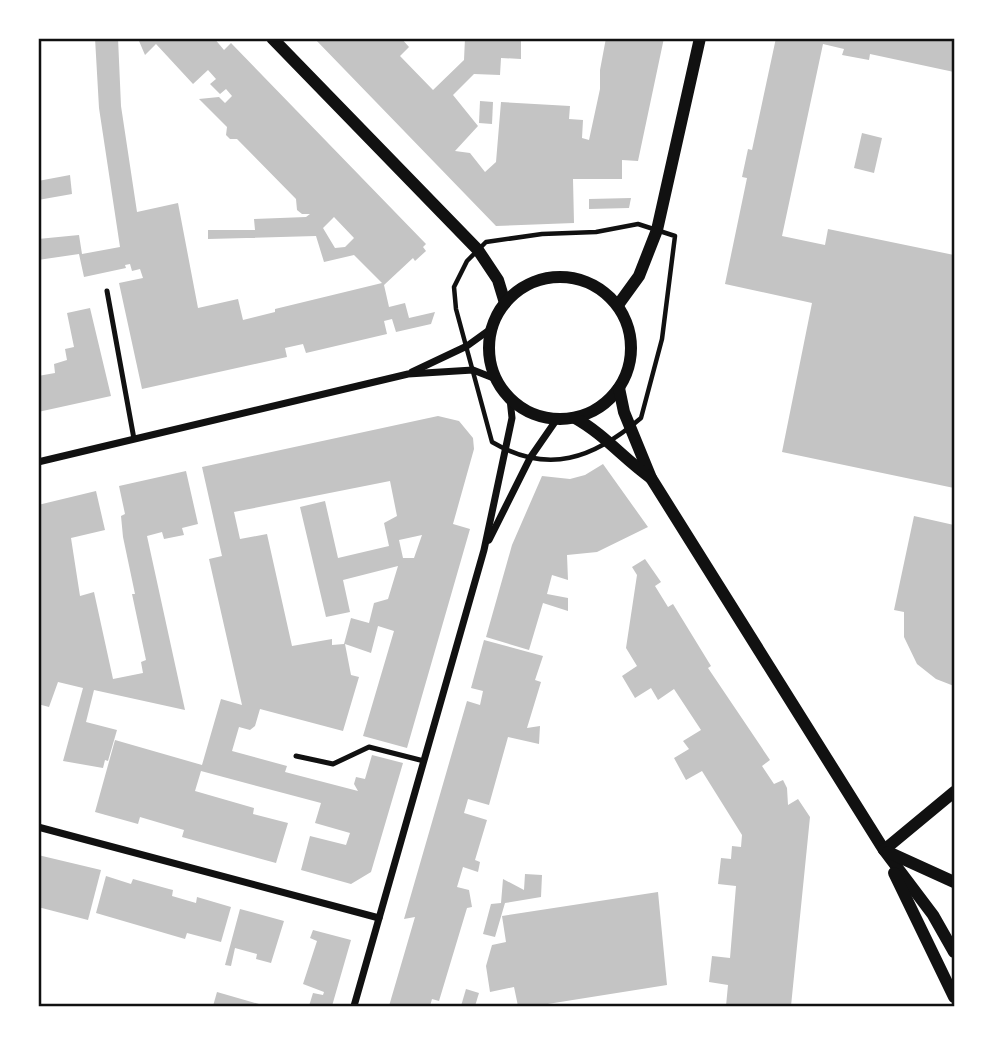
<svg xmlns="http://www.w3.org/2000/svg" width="993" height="1045" viewBox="0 0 993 1045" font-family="'Sofia Sans Condensed',sans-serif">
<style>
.building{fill:#c4c4c4;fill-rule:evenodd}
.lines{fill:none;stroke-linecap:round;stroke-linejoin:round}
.path{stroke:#111;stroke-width:4.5}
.service{stroke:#111;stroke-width:5}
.minor{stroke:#111;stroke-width:7}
.tertiary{stroke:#111;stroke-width:12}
.neatline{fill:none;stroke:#111;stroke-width:2.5}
</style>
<rect width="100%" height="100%" fill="#fff"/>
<!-- building -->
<g class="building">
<path d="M95,38H118L121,106L137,212L178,203L198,308L238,299L243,320L275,312V309L382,283L354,255L324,262L316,236L208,239V230H255L254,219L306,217L310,214H302L297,210L296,199L237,139H230L226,135L227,127L199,99L219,97L225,103L232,96L226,89L220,94L210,84L216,79L208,70L193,84L156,44L145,55L139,41L142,38H214L224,50L231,43L426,244L423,247L426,251L415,261L413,258L384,285L389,307L405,303L409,318L435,312L431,324L396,332L392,319L384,321L387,334L306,353L303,344L285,348L287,357L142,389L119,283L143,278L140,269L132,271L130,264L125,265L126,268L84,277L79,254L38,260V239L79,235L82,254L120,247L99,108ZM334,217L354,238L345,247L335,248L323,228Z"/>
<path d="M314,38H401L409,47L400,56L433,90L464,60L465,38H521V59L501,58L500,75L474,74L453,95L478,126L455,151L470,153L485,172L496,162L501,102L570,106L569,119L583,120L582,138L589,140L600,89V70L606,38H664L638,161L622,160V179H573L574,223L496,226Z"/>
<path d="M776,38H954V72L870,54L869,60L842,55L844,49L823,44L782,236L825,245L828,229L954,255V488L782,452L812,303L725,284L747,178L742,177L748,149L752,150Z"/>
<path d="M480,101L493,102L492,124L479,123Z"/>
<path d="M862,133L882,138L874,173L854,168Z"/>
<path d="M70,175L72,194L38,200V181Z"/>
<path d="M631,198L629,208L589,209V199Z"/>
<path d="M90,308L111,396L38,412V376L55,373L54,364L67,360L65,349L74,347L67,313Z"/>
<path d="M438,416L459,421L473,438L474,449L453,524L470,529L407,748L363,736L394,631L378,626L371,653L345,644L351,675L359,677L343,731L260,709L255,726L250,730L239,727L232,751L287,766L285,772L358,791L354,784L356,777L365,779L372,755L403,763L371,872L351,884L301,870L310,836L346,845L350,833L315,823L321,803L201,771L195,791L254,808L253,814L288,823L276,863L182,837L184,830L140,817L138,824L95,812L115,740L202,765L221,699L242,705L209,559L222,556L202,467ZM390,481L397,516L384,523L389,546L338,558L325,501L300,507L326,617L350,612L343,580L398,566L388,599L374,603L369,623L351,618L344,644L332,645V639L292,646L267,534L240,539L234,512ZM422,535L414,558H403L399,540Z"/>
<path d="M603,464L648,527L597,552L567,555L568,580L552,575L547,594L568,598V611L543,603L529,650L486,637L512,545L542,476L570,479L585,475Z"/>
<path d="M186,471L198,524L182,528L184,535L164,539L162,532L147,536L185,710L94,690L86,722L117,730L108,761L105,760L103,768L63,761L83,688L58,682L49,707L38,704V505L96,491L105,530L71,538L80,596L94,592L113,679L143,673L141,662L146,660L132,594H135L123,537L121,516L125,514L119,486Z"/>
<path d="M914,516L954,525V686L936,679L917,664L904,637V612L894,610Z"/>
<path d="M645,559L661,582L655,586L668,607L673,604L711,666L708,668L770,760L762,766L774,784L783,780L787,788L788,805L798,799L810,817L791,1006H726L728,985L709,982L712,956L730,958L736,886L718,884L721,858L731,859L732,846L741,847L742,835L702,771L686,780L674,758L689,749L683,741L701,730L674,689L658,700L651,688L635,698L622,676L637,666L626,648L637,575L632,567Z"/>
<path d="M484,640L543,656L535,680L541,682L527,728L540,726L539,744L508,737L489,805L468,799L464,813L487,820L475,860L480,862L478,872L463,867L457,887L469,890L472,907L467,908L439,1001L432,999L430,1006H389L415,917L404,919L467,701L480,705L483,691L471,688Z"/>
<path d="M38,855L101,870L88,920L38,907Z"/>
<path d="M525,874L542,875L541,897L505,903L495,937L483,934L491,904L501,903L503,879L524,890Z"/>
<path d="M106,876L131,884L133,879L169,889L173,890L172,896L196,903L197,897L231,907L221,942L187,933L185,939L96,913Z"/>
<path d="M658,892L667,985L535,1006H518L514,987L490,992L486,966L492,945L506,942L502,916Z"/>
<path d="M240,909L284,921L271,963L256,959L257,954L235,948L231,966L225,965Z"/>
<path d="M313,930L351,940L332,1006H309L313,993L323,995L324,992L303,984L317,941L310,938Z"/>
<path d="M466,989L479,993L475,1006H461Z"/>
<path d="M217,992L259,1004L258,1006H213Z"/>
</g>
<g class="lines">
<!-- path -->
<path class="path" d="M638,224L675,236L662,339L641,418C593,459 548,475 492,442L456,309L454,287L467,261L486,242L542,234L596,232Z"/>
<!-- service -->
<g class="service">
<path d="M107,291L134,439"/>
<path d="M296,756L333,764L369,747L424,761"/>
</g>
<!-- minor -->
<g class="minor">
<path d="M412,372L467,346L492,328"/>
<path d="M38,462L408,374L473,370L496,379"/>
<path d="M489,540L530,458L557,419"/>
<path d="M38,827L379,918"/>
<path d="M354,1006L484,550L512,418L510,399"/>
</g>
<!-- tertiary -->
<g class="tertiary">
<path d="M272,38L478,250L498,280L505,303"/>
<circle cx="560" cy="348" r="71"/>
<path d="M618,305L639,276L657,230L700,38"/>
<path d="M619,388L624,412L651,478L884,850L933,915L954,952"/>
<path d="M575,418C604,434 624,459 651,478"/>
<path d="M884,850L954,792"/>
<path d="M888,852L954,882"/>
<path d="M894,873L954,997"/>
</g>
</g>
<!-- border -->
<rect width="993" height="1045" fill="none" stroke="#ffffff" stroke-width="80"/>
<rect x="40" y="40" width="913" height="965" class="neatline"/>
</svg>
